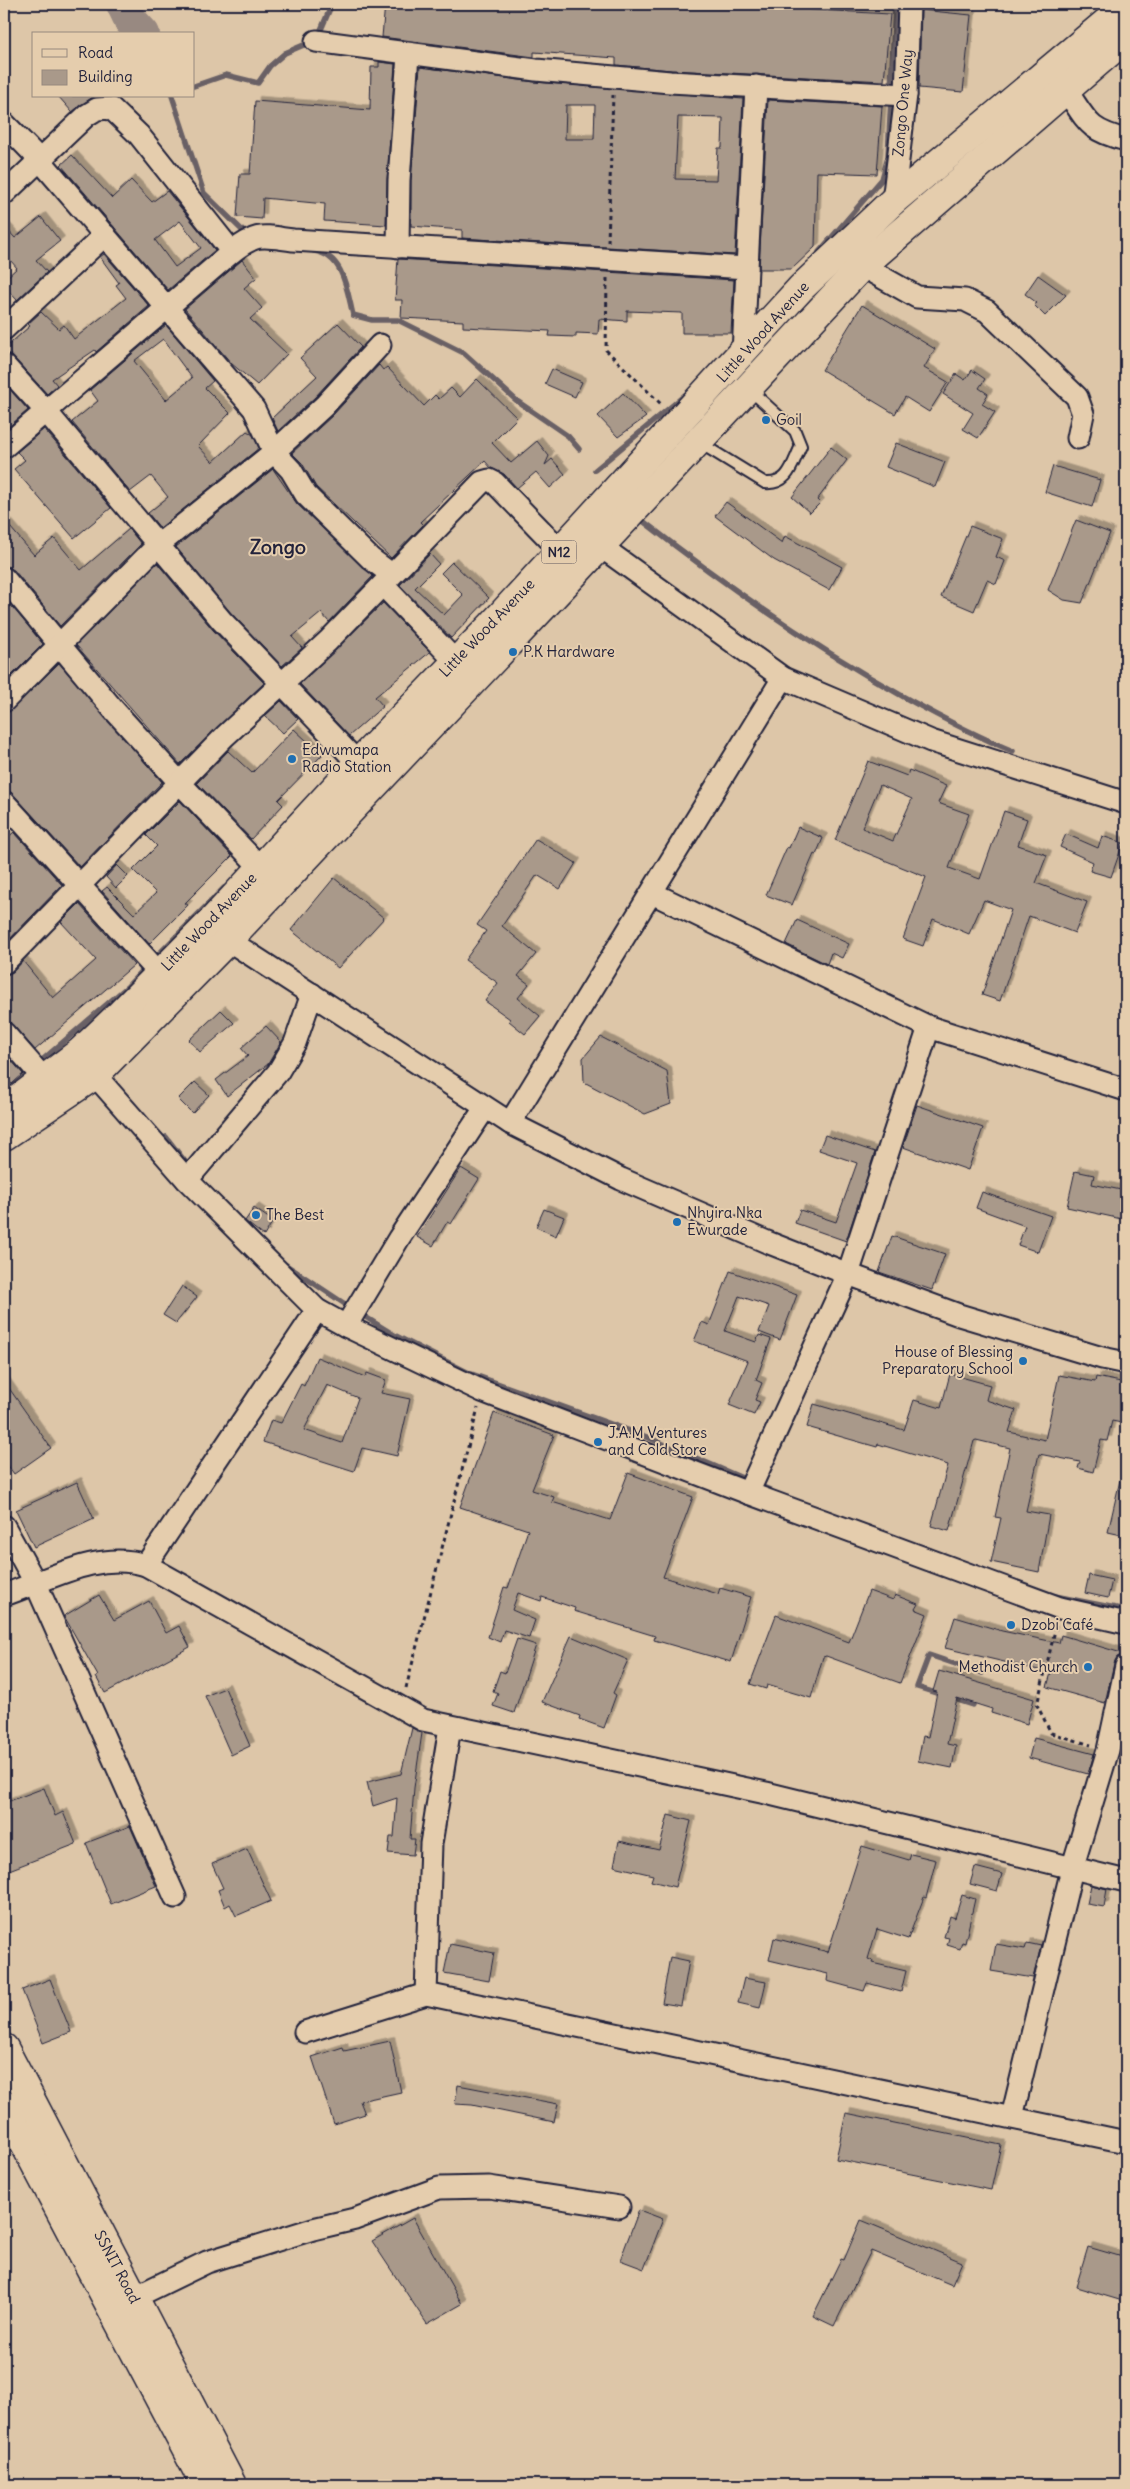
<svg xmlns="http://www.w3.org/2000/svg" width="1130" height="2489" viewBox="0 0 1130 2489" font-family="Delius,sans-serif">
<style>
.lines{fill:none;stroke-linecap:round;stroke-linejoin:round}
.stream{stroke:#696065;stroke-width:5.5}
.river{stroke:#988981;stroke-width:34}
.building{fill:#a9998a;stroke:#22223b;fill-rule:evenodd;filter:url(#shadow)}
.lane-casing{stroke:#22223b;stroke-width:14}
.street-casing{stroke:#22223b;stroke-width:25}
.secondary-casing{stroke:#22223b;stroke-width:31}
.highway-casing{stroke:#22223b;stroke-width:31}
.path{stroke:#22223b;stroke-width:3;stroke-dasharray:4 4;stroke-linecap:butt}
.lane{stroke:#e5cdad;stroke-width:10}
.street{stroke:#e5cdad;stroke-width:21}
.secondary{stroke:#e5cdad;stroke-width:28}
.highway{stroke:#e5cdad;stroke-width:28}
.poi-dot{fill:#1f6fb2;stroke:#e5cdad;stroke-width:2}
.labels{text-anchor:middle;stroke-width:4;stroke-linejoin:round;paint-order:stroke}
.shield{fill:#e5cdad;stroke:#5c555d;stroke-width:1}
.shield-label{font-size:14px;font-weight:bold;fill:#22223b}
.street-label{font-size:15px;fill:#22223b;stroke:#e5cdad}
.poi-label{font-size:15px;fill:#22223b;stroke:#e5cdad;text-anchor:start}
.district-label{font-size:20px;font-weight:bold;fill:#22223b;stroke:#e5cdad}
</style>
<defs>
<filter id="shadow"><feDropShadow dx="4.5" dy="-4.5" stdDeviation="0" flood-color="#0004"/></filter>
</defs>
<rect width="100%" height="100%" fill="#ddc6a8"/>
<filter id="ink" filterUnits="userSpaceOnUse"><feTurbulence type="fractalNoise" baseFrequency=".02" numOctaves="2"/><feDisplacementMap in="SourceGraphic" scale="10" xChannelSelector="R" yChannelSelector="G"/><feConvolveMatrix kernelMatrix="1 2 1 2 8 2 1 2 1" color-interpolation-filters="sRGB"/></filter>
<g filter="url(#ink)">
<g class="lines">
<!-- stream -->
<g class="stream">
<path d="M194,86L226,75L258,83L270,66L285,53L306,44L320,32L332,4"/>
<path d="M891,89L895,4"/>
<path d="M172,96L204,193L248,236"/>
<path d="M314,251C344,255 347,291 353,315L372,320H398L464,353L517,401L568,436L579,449"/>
<path d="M819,252L882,179L888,157L891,98"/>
<path d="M595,470L686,394"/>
<path d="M643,521C726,586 812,646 904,697C940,717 975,736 1013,751"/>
<path d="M153,960L224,888"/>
<path d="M4,1093L128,986L146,967"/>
<path d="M166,1137L190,1168"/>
<path d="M286,1265L351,1308"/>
<path d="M359,1313L396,1336L469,1373L647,1437L770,1490"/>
<path d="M1055,1596L1126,1610"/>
<path d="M942,1695L917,1687L929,1655L982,1673"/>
<path d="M951,1698L973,1705"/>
</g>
<!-- river -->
<path class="river" d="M123,4L131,21L143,34"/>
</g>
<!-- building -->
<g class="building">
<path d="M385,4H707L890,14L884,81L671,70L616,65V58L534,52V57L382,37Z"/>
<path d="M921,10L971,15L963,92L919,88Z"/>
<path d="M379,62L395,64L387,179L386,225L324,221L325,204L263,198L262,219L237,217L240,174H250L255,101L370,110L371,67H379Z"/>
<path d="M420,67L535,82L743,99L735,255L462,238V230L411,226V181ZM566,105H595L594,139H565ZM678,117L723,118L722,148H718L716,180L675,179Z"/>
<path d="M58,96H94L72,112Z"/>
<path d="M768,100L882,106L877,174L817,172L815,247L792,269H759Z"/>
<path d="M72,155L112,198L131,180L152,202L167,191L215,250L168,290L61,165ZM180,221L201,248L175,267L155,240Z"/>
<path d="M41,217L60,241L36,260L47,272L17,300L4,286V280L17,268L4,253V226L15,238Z"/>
<path d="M104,254L149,306L96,352L95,350L52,379L57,385L47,394L13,357L4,353V349L30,326L28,324L41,312L59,329L64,325L74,339L126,298L116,285L119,283L100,257Z"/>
<path d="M398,259L734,280L731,333H682V313L627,311V321L599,319L598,334L576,333V337L549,336L550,331L463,327V321L401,318L402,300H395Z"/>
<path d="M242,260L256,278L244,288L262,308L250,319L287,354L257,385L232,364L185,309Z"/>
<path d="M1038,275L1066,295L1045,316L1034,305L1037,303L1025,294Z"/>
<path d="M862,305L935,349L924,368L948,382L929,412L905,397L895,414L822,370Z"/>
<path d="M338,323L361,347L315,397L278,431L272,418L317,376L300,358Z"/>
<path d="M166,325L213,381L205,388L230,413L198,446L213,462L247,431L253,435L259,448L160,528L148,513L168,497L151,476L130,492L72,422L98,401L90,390ZM163,339L192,378L166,400L134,361Z"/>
<path d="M379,365L383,370L387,367L424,406L435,395L439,399L451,388L460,397L477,379L517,418L492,443L511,463L537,441L549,456L545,465L552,459L565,474L550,488L536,472L517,488L504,474L491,468L485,461L420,522L423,525L391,558L316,487L302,463L292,453L333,415Z"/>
<path d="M552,369L582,382L575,397L545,384Z"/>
<path d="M972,370L985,379L979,388L988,394L982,404L995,412L978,438L963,429L973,413L943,394L956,374L965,380Z"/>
<path d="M4,383L28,410L4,431Z"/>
<path d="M623,393L646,417L618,437L598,416Z"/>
<path d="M44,429L111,508L74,538L14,469L25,460L17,452Z"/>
<path d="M896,443L945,462L935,487L886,467Z"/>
<path d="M831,447L847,460L817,500L820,503L810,513L792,497Z"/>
<path d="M1053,466L1100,480L1092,507L1045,492Z"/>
<path d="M273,469L297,504L373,576L329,622L321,613L292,637L302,648L282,666L231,613L176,547Z"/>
<path d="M726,502L782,543L785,536L842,567L829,590L774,560L715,516Z"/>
<path d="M4,520L34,555L54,538L81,570L129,529L141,544L60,626L14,570L4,566Z"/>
<path d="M1076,520L1110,533L1082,603L1064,600L1048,590Z"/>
<path d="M970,526L1003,539L996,557L1005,561L996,584L987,580L974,611L941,597Z"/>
<path d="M430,554L439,564L415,588L444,615L463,595L441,573L452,562L489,598L451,638L400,585Z"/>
<path d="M157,563L213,630L264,683L180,764L76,645Z"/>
<path d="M4,597L43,644L10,677L4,669Z"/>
<path d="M383,603L430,652L375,697L383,706L349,736L300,684Z"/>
<path d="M59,663L162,782L80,867L13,794L4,787V717Z"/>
<path d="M281,701L298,719L283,733L265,716Z"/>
<path d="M294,729L322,755L278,800L283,805L251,839L197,783L228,751L252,773Z"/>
<path d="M868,761L907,776L909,770L946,786L938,803L969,814L949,868L980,879L1004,811L1027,819L1018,845L1047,855L1036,883L1087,902L1075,933L1029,916L1000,1001L982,995L1011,910L984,900L969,934L933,919L923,946L903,939L926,877L835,840ZM880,785L912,799L893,841L862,828Z"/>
<path d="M180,801L232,856L185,903L188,905L149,944L102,891L107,887L134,914L156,893L133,870L157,846L146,835Z"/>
<path d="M798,827L823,838L816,855L814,854L792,905L766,895L787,847L789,848Z"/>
<path d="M14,832L62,885L4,945V841Z"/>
<path d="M1066,834L1098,848L1102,836L1123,843L1111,877L1090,871L1093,862L1060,847Z"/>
<path d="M536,839L576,863L560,889L537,875L502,926L536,954L518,976L529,984L518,998L540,1016L525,1034L509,1021L510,1019L485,1001L498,983L465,960L486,931L477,925Z"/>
<path d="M117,865L128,876L116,888L106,877Z"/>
<path d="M334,878L384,918L338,968L291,930Z"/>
<path d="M79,904L134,965L35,1050L13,1025L4,1021V975L13,972L23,961L53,998L96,960L61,922Z"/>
<path d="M797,920L849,944L842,958L831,953L827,964L786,944Z"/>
<path d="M221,1010L234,1023L200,1052L189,1040Z"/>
<path d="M266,1026L281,1042L268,1064L227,1096L216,1080L248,1056L241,1048Z"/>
<path d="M601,1037L667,1071L671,1104L645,1114L584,1082L583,1058Z"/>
<path d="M4,1052L23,1074L12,1084L4,1076Z"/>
<path d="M195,1082L209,1095L192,1113L178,1099Z"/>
<path d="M917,1105L983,1128L968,1170L903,1147Z"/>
<path d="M825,1135L875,1152L846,1241L795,1223L800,1210L836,1222L857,1163L819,1150Z"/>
<path d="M461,1168L479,1179L451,1224L447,1222L433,1246L417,1237Z"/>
<path d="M1075,1171L1094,1175L1092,1184L1126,1191V1220L1067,1207Z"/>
<path d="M982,1192L1051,1216L1038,1252L1018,1245L1025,1226L976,1208Z"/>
<path d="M254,1208L273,1221L264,1236L245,1221Z"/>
<path d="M544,1209L564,1217L556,1236L536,1227Z"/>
<path d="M892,1236L945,1254L932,1290L879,1272Z"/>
<path d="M730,1271L797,1295L780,1340L759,1332L769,1306L739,1296L725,1331L756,1342L759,1335L771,1339L756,1380L762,1383L755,1400L760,1402L754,1415L729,1405L748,1361L694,1341L702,1322L709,1325Z"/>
<path d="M182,1286L197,1297L176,1323L163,1315Z"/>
<path d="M317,1357L365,1377L367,1373L386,1380L381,1393L410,1399L397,1456L362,1448L354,1471L263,1442L271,1420L281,1423L301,1384L304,1386ZM327,1385L358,1398L342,1443L304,1430Z"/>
<path d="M950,1374L990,1385L986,1400L1016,1410L1009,1432L1045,1440L1059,1375L1095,1382L1096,1377L1126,1383V1424L1112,1421L1107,1441L1101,1440L1093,1472L1078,1468L1080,1462L1039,1454L1026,1511L1049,1515L1039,1572L991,1562L1001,1518L995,1517L1010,1448L976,1440L974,1441L949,1531L931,1526L948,1465L878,1444L877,1447L807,1427L814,1404L904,1430L914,1400L941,1408Z"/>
<path d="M4,1381L51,1448L14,1474L4,1460Z"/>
<path d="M494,1413L554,1435L532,1490L554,1497L552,1502L610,1520L628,1473L693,1497L663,1577L718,1594L720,1588L751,1597L731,1662L654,1640L655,1636L574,1611L575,1608L542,1597L541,1601L518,1593L512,1610L535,1620L529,1638L504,1630L500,1642L488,1637L504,1587L508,1588L528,1530L460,1507Z"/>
<path d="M1120,1480L1126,1481V1536L1108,1532Z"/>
<path d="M77,1482L94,1519L34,1547L16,1510Z"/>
<path d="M1089,1575L1112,1580L1108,1598L1085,1593Z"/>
<path d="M869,1591L893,1600L895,1595L918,1604L915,1609L927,1614L900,1683L826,1656L823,1657L811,1698L767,1685L766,1689L750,1684L776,1615L849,1642Z"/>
<path d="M99,1595L114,1620L149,1601L166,1633L179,1626L190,1647L105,1693L96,1677L98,1676L64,1616Z"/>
<path d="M955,1617L1002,1631L1059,1643L1061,1635L1125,1654L1117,1657L1114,1663L1105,1703L1047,1687L1051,1673L945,1648Z"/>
<path d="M571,1636L628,1660L613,1693L616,1695L604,1728L579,1719L580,1716L542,1702Z"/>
<path d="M517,1639L536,1645L514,1713L493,1706L498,1693L493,1691L500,1671L505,1673Z"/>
<path d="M939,1671L1034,1699L1027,1724L991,1713L992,1709L957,1698L947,1744L956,1746L952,1768L918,1761L923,1736L928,1737L937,1692L933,1691Z"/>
<path d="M225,1688L250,1746L231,1755L205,1696Z"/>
<path d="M412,1728L422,1733L414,1788L410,1839H415L413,1855L388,1853L390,1837H394L397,1798L373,1806L367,1782L401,1774Z"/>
<path d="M1034,1738L1094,1754L1088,1774L1029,1758Z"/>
<path d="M44,1788L55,1816L63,1812L76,1844L4,1872V1803Z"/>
<path d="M668,1815L691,1821L675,1887L651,1881L653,1875L614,1866L619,1841L659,1850Z"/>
<path d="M130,1826L156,1886L111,1904L86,1843Z"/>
<path d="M862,1846L909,1860L911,1854L936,1860L926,1898L924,1897L908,1939L877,1929L868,1959L873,1961L872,1963L906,1971L901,1992L867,1983L864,1991L827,1981L828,1974L769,1960L774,1938L828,1952Z"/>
<path d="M247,1849L271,1901L236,1916L230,1904L225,1907L218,1890L223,1888L212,1864Z"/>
<path d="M975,1867L1002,1874L997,1891L970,1884Z"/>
<path d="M1091,1885L1107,1889L1104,1907L1087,1904Z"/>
<path d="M962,1895L975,1899L965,1943L962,1942L960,1949L947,1945L949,1938L944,1937L950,1916L955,1918Z"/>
<path d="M1027,1943L1041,1946L1033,1978L991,1971L996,1944L1025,1949Z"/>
<path d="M450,1944L494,1953L489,1981L444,1973Z"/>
<path d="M670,1957L689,1961L681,2006L662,2003Z"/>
<path d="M744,1978L766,1982L760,2008L738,2003Z"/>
<path d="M50,1979L71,2032L43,2043L22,1990Z"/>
<path d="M390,2041L401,2092L360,2101L365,2114L334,2124L312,2057L343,2047L344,2051Z"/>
<path d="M458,2085L558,2104L554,2122L472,2105L455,2104Z"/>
<path d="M846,2113L1001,2145L991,2190L836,2159Z"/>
<path d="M639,2210L663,2219L644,2269L620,2260Z"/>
<path d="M413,2218L462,2304L427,2324L372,2241Z"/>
<path d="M861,2220L962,2262L952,2285L871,2251L834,2326L813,2316L841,2259L844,2260Z"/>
<path d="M1088,2247L1126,2258V2302L1076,2287Z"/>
</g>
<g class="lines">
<!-- lane casing -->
<g class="lane-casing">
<path id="lane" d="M700,443L765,483C789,485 792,464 801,446L795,431L749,389"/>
</g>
<!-- street casing -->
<g class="street-casing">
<g id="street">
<path d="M316,41L536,70L670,82L906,95"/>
<path d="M1066,90C1088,122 1087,130 1126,140"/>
<path d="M4,123L39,159L254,409L274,452L291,470L306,495L371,559L391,574"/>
<path d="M4,194L87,115L97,109L111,108L139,135L232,252C258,232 262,236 293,240L747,268L743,354"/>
<path d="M893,201L906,95L909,4"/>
<path d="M398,247L399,180L408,55"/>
<path d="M862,266L917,297L965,300L987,311L1077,397L1083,414L1078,438"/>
<path d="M747,268L756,86"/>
<path d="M4,329L105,235"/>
<path d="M4,365L45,410L222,621L358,763"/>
<path d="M4,447L232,252"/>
<path d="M600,546L783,678L931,741L1126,803"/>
<path d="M4,578L113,709L179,782L261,868"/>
<path d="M383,585L456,662"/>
<path d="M4,701L157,546L274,452L324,406L380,345"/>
<path d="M4,802L160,974"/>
<path d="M652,893L929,1027L1126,1090"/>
<path d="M228,940L510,1123L621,1179L767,1242L848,1274L959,1315L1102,1358L1126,1363"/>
<path d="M4,963L225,736L328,641L482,482L489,480L495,483L560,550"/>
<path d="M4,1033L45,1080"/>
<path d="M95,1075L187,1180L317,1310L346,1326L482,1391L748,1493L1060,1608L1126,1623"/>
<path d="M510,1123L783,678"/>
<path d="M187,1180L278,1072L295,1043L312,994"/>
<path d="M346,1326L399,1238L485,1108"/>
<path d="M748,1493L848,1274L929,1027"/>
<path d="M4,1526L36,1584L175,1897"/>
<path d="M146,1565L317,1310"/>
<path d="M4,1595C49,1580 97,1550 146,1565L423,1720L766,1793L1126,1881"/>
<path d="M450,1727L431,1844L426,1994L1126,2142"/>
<path d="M305,2032L426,1994"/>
<path d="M1012,2117L1072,1869L1108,1750L1126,1666"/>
<path d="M133,2298L207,2262L313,2229L355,2219L439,2188L489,2187L619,2207"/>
</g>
</g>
<!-- secondary casing -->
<g class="secondary-casing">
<g id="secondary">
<path d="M4,2048L232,2485"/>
<path d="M4,2105L205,2485"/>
</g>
</g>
<!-- highway casing -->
<g class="highway-casing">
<g id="highway">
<path d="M4,1110L80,1052L117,1017L210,923L358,763L492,625L801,288L893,201L1126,6"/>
<path d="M4,1136L95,1075L228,940L578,570L862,266L1126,38"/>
</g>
</g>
<!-- path -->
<g class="path">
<path d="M608,242L613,95"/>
<path d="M607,278L606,350L662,405"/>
<path d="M1056,1626L1037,1705L1051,1733L1091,1745"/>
<path d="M406,1688L478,1408"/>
</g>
<!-- lane -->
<use href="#lane" class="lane"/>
<!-- street -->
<use href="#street" class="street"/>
<!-- secondary -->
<use href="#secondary" class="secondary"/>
<!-- highway -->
<use href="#highway" class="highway"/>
</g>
</g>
<!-- markers -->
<g class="poi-dot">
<circle cx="766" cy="420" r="5"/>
<circle cx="513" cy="652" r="5"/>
<circle cx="292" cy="759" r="5"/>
<circle cx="256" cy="1215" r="5"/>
<circle cx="677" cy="1222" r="5"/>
<circle cx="1023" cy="1361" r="5"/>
<circle cx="598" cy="1442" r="5"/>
<circle cx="1011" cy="1625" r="5"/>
<circle cx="1088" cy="1667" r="5"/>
</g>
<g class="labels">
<!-- shield labels -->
<rect class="shield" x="541.5" y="540.5" width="35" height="23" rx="4"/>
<g class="shield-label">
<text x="559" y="557">N12</text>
</g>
<!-- street labels -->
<g class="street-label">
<text transform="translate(903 103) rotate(-85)" y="5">Zongo One Way</text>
<text transform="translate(763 332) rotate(-48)" y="5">Little Wood Avenue</text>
<text transform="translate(487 628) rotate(-46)" y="5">Little Wood Avenue</text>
<text transform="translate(209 922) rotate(-46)" y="5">Little Wood Avenue</text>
<text transform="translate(117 2267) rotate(62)" y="5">SSNIT Road</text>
</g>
<!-- poi labels -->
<g class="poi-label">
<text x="776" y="425">Goil</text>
<text x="523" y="657">P.K Hardware</text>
<text x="302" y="755">Edwumapa<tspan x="302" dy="17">Radio Station</tspan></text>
<text x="687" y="1218">Nhyira Nka<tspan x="687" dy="17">Ewurade</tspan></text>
<text x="266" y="1220">The Best</text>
<text x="1013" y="1357" text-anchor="end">House of Blessing<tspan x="1013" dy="17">Preparatory School</tspan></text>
<text x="608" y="1438">J.A.M Ventures<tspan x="608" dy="17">and Cold Store</tspan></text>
<text x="1021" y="1630">Dzobi Café</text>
<text x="1078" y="1672" text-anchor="end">Methodist Church</text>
</g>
<!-- district labels -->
<g class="district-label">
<text x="278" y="554">Zongo</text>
</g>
</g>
<!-- margin -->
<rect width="1130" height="2489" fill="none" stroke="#e5cdad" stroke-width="20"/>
<rect x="10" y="10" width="1110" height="2469" fill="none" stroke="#22223b" stroke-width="2" filter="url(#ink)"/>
<!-- legend -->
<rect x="32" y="32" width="162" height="65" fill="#e5cdad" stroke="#97897f"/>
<rect x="42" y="49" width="25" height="8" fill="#e5cdad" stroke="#97897f"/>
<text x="78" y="58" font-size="15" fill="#22223b">Road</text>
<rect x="42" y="70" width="25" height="15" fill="#a9998a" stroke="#97897f"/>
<text x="78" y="82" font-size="15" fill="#22223b">Building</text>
</svg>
